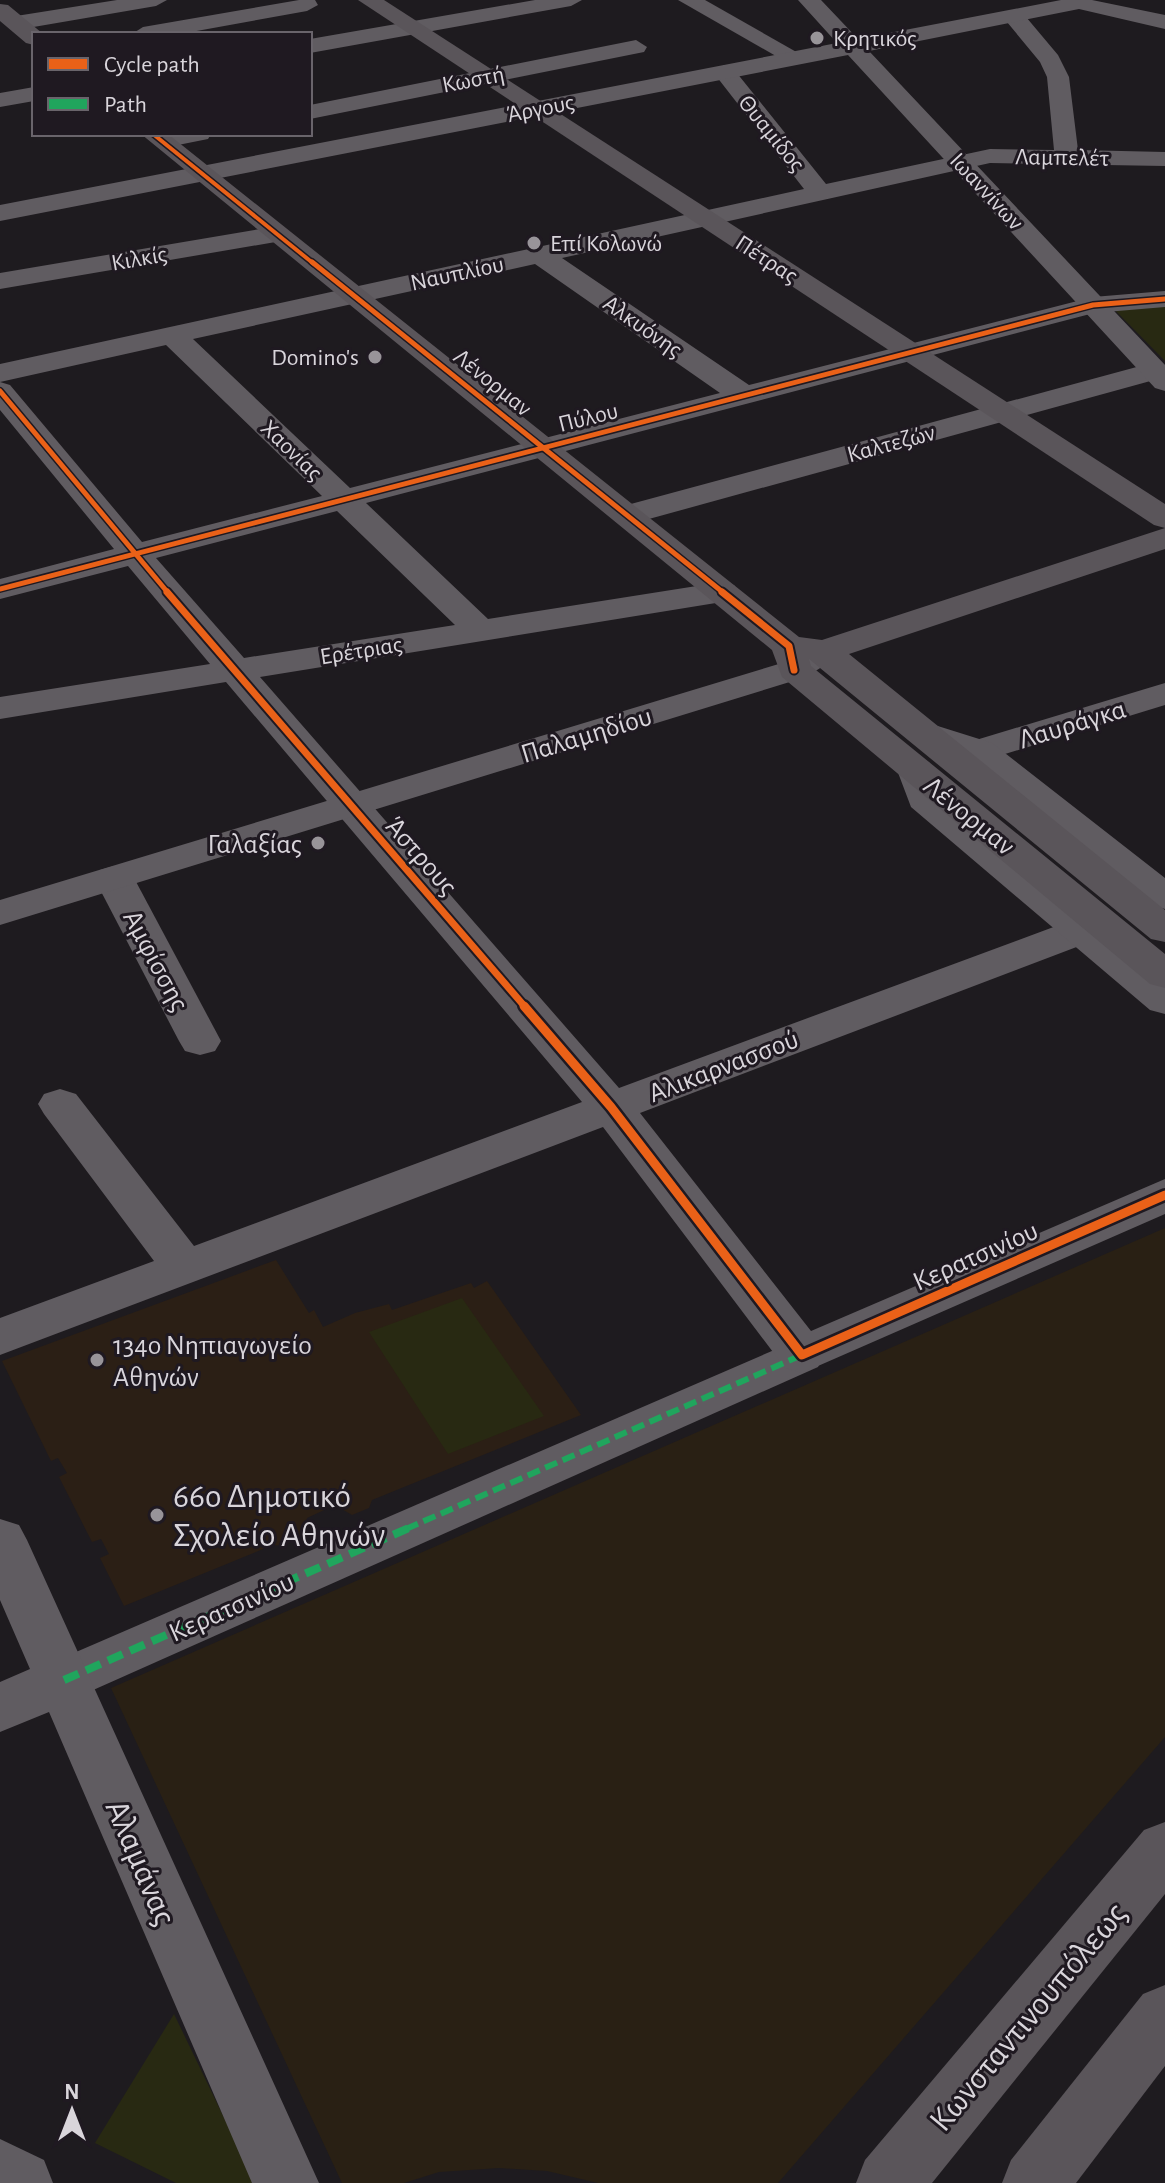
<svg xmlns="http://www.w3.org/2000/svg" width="1165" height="2183" viewBox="0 0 1165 2183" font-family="'Alegreya Sans',sans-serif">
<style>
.industrial{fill:#292014}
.education{fill:#2b1f15}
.green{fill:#282912}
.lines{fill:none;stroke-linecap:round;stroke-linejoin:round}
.pedestrian{fill:#605c61;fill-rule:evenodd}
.minor{fill:#605c61;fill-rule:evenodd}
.tertiary{fill:#605c61;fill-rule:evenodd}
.secondary{fill:#5a555a;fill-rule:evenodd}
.quiet-far1{stroke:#20a55d;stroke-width:6;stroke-dasharray:13 6;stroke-linecap:butt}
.quiet{stroke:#20a55d;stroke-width:8;stroke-dasharray:16 8;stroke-linecap:butt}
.cycleway-far3-casing{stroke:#1f1921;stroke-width:7}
.cycleway-far2-casing{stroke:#1f1921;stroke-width:8}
.cycleway-far1-casing{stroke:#1f1921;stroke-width:11}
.cycleway-casing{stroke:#1f1921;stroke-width:14}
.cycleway-far3{stroke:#ea6118;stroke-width:4}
.cycleway-far2{stroke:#ea6118;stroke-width:5}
.cycleway-far1{stroke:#ea6118;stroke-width:7}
.cycleway{stroke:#ea6118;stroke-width:9}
.poi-dot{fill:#989499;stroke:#1f1921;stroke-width:3}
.labels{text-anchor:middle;stroke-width:6;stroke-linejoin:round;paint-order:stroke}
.far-poi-label{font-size:24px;fill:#d9d5db;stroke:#1f1921;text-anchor:start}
.far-street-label{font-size:24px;fill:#d9d5db;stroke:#1f1921}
.street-label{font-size:28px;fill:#d9d5db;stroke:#1f1921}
.poi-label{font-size:28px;fill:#d9d5db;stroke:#1f1921;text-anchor:end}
.near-poi-label{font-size:34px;fill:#d9d5db;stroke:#1f1921;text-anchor:start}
.near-street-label{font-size:34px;fill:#d9d5db;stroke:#1f1921}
</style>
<rect width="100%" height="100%" fill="#1e1b1f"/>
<!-- industrial -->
<path class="industrial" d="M1165,1228V1737L778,2183H598L547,2171L499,2168L439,2172L404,2183H342L111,1688Z"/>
<!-- education -->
<path class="education" d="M276,1260L309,1313L314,1310L323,1327L355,1313L389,1304L392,1310L471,1283L474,1288L487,1281L581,1415L372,1500L369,1508L352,1515L335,1505L307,1518L304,1536L283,1546L273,1545L124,1606L100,1558L109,1554L101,1539L92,1542L59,1477L67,1473L58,1458L51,1461L2,1361Z"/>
<!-- green -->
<g class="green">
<path d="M1165,304V361L1113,308Z"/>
<path d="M462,1298L544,1416L448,1454L369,1332Z"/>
<path d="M174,2014L254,2180L252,2183H176L95,2143Z"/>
</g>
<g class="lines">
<!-- pedestrian -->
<path class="pedestrian" d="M802,1338L818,1343L824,1355L818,1367L82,1695L64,1701L46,1695L38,1680L46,1665Z"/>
<!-- minor -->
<g class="minor">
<path d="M117,0H167L156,6L16,30L5,23L16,16Z"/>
<path d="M299,0H315L318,5L307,11L180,34H132L143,27Z"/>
<path d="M535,0H582L571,6L310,53V39Z"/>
<path d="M678,0H705L807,58L804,63H788Z"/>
<path d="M1013,10L1021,11L1058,55L1069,77L1078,150L1165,152V166L990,163L562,258L749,385L1093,297L1165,291V307L1094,313L366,503L488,619L722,582L734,585L739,592L734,599L722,602L260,677L619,1088L1067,922L1081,919L1095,922L1101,931L1095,940L640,1113L811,1331L1165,1179V1214L802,1373L785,1368L603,1127L0,1355V1318L154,1261L44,1114L38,1104L44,1094L60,1089L76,1094L194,1246L582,1102L226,682L0,719V697L210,664L128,566L0,599V579L114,549L0,410V382L10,385L142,542L322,496L166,345L0,382V364L804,189L713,72L724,65L732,67L826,184L990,149L1054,150L1047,77L1040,62L1002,16ZM535,264L720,393L350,488L193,339ZM337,511L455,625L244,658L156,558Z"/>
<path d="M636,40L647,47L644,52L310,119V105Z"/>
<path d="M34,87V101L0,107V93Z"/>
<path d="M162,134H211L208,139L163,148L151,141Z"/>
<path d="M278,226L291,234L287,240L0,289V273Z"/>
<path d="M1155,362L1165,365V377L638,522L627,525L616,522L611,515L616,508Z"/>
<path d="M1165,683V705L979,762L966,759L961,751L966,743Z"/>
<path d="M114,866L128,870L134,878L221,1041L215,1051L200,1055L185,1051L179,1041L94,878L100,870Z"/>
<path d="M0,1519L19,1525L27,1540L319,2183H252L49,1712L0,1732V1682L30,1669L0,1600Z"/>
<path d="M0,2139L44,2160L53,2183H0Z"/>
</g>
<!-- tertiary -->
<g class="tertiary">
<path d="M798,0H821L858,39L1061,0H1092L1165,15V29L1079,9L869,51L1165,365V391L1155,388L848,55L0,221V205L837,43Z"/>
<path d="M824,641L836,644L841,651L836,658L806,677L0,925V900L782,663L812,644Z"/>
<path d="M925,722L992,743L1165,878V909L1151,905L966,759L912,741L907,733L912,725Z"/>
<path d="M916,759L929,762L942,794L1165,979V1014L1150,1010L911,807L897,770L903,762Z"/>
</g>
<!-- secondary -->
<g class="secondary">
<path d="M358,0H384L1165,504V528L1154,525Z"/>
<path d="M0,4L8,5L42,33L34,34V45L26,43L0,21Z"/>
<path d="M141,134H168L799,637L822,640L1165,528V549L849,654L1165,910V942L1151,939L809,659L811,666L1165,954V988L1150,984L782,677L772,650Z"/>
<path d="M1165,1822V1894L932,2183H856L865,2160L1144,1830Z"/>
<path d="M1165,1985V2066L1076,2183H1002L1011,2160L1143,1994Z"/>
</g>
<!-- quiet-far1 -->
<path class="quiet-far1" d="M406,1529L802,1355"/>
<!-- quiet -->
<path class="quiet" d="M64,1680L411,1527"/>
<!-- cycleway-far3 casing -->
<g class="cycleway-far3-casing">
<path id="cycleway-far3" d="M153,134L314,264"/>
</g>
<!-- cycleway-far2 casing -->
<g class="cycleway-far2-casing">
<g id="cycleway-far2">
<path d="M312,262L725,594"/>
<path d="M0,391L169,594"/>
<path d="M0,589L1093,305L1165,299"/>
</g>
</g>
<!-- cycleway-far1 casing -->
<g class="cycleway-far1-casing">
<g id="cycleway-far1">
<path d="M167,592L526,1008"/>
<path d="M722,592L789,646L794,670"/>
</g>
</g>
<!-- cycleway casing -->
<g class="cycleway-casing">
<path id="cycleway" d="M524,1006L611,1107L802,1355L1165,1195"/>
</g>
<!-- cycleway-far3 -->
<use href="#cycleway-far3" class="cycleway-far3"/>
<!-- cycleway-far2 -->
<use href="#cycleway-far2" class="cycleway-far2"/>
<!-- cycleway-far1 -->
<use href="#cycleway-far1" class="cycleway-far1"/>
<!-- cycleway -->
<use href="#cycleway" class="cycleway"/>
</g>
<!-- markers -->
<g class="poi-dot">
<circle cx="817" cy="38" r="8"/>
<circle cx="534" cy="243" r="8"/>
<circle cx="375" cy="357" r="8"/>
<circle cx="318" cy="843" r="8"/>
<circle cx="97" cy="1360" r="8"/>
<circle cx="157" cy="1515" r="8"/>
</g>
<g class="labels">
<!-- far-poi labels -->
<g class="far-poi-label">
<text x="833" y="46">Κρητικός</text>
<text x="550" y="251">Επί Κολωνώ</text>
<text x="359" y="365" text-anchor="end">Domino's</text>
</g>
<!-- far-street labels -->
<g class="far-street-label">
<text transform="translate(473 79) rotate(-11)" y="8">Κωστή</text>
<text transform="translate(540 108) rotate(-11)" y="8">Άργους</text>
<text transform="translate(772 133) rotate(51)" y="8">Θυαμίδος</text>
<text transform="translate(1062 157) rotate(1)" y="8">Λαμπελέτ</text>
<text transform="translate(987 191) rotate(47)" y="8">Ιωαννίνων</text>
<text transform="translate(139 258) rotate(-10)" y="8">Κιλκίς</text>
<text transform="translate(767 259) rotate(33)" y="8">Πέτρας</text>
<text transform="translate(457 273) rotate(-12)" y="8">Ναυπλίου</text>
<text transform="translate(643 326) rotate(35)" y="8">Αλκυόνης</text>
<text transform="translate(493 382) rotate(39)" y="8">Λένορμαν</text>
<text transform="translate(588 417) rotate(-14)" y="8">Πύλου</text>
<text transform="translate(891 443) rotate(-15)" y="8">Καλτεζών</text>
<text transform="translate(292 450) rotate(44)" y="8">Χαονίας</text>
<text transform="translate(361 650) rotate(-9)" y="8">Ερέτριας</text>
</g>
<!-- street labels -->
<g class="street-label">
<text transform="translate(1072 723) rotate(-17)" y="10">Λαυράγκα</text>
<text transform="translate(586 734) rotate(-17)" y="10">Παλαμηδίου</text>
<text transform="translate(970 815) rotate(39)" y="10">Λένορμαν</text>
<text transform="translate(422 855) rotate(49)" y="10">Άστρους</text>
<text transform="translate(157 960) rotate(62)" y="10">Αμφίσσης</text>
<text transform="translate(723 1065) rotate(-21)" y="10">Αλικαρνασσού</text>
<text transform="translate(975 1255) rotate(-24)" y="10">Κερατσινίου</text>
<text transform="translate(231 1606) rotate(-24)" y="10">Κερατσινίου</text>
</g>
<!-- poi labels -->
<g class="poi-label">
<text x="302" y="853">Γαλαξίας</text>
<text x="113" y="1354" text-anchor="start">134ο Νηπιαγωγείο<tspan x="113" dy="32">Αθηνών</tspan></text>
</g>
<!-- near-poi labels -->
<g class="near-poi-label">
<text x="173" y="1507">66ο Δημοτικό<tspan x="173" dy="39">Σχολείο Αθηνών</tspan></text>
</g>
<!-- near-street labels -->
<g class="near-street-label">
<text transform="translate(142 1862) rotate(67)" y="12">Αλαμάνας</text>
<text transform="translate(1027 2016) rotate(-50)" y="12">Κωνσταντινουπόλεως</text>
</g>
</g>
<!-- legend -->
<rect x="32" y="32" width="280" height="104" fill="#1f1921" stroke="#69646b" stroke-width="2"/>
<rect x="48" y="58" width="40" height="12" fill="#ea6118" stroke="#69646b" stroke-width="2"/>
<text x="104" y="72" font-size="24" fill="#d9d5db">Cycle path</text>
<rect x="48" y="98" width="40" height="12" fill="#20a55d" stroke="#69646b" stroke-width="2"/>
<text x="104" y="112" font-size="24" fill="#d9d5db">Path</text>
<!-- north arrow -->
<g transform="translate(72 2111)" stroke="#1f1921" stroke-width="6" paint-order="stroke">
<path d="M0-6L14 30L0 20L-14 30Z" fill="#d9d5db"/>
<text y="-12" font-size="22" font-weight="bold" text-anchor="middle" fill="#d9d5db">N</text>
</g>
</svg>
